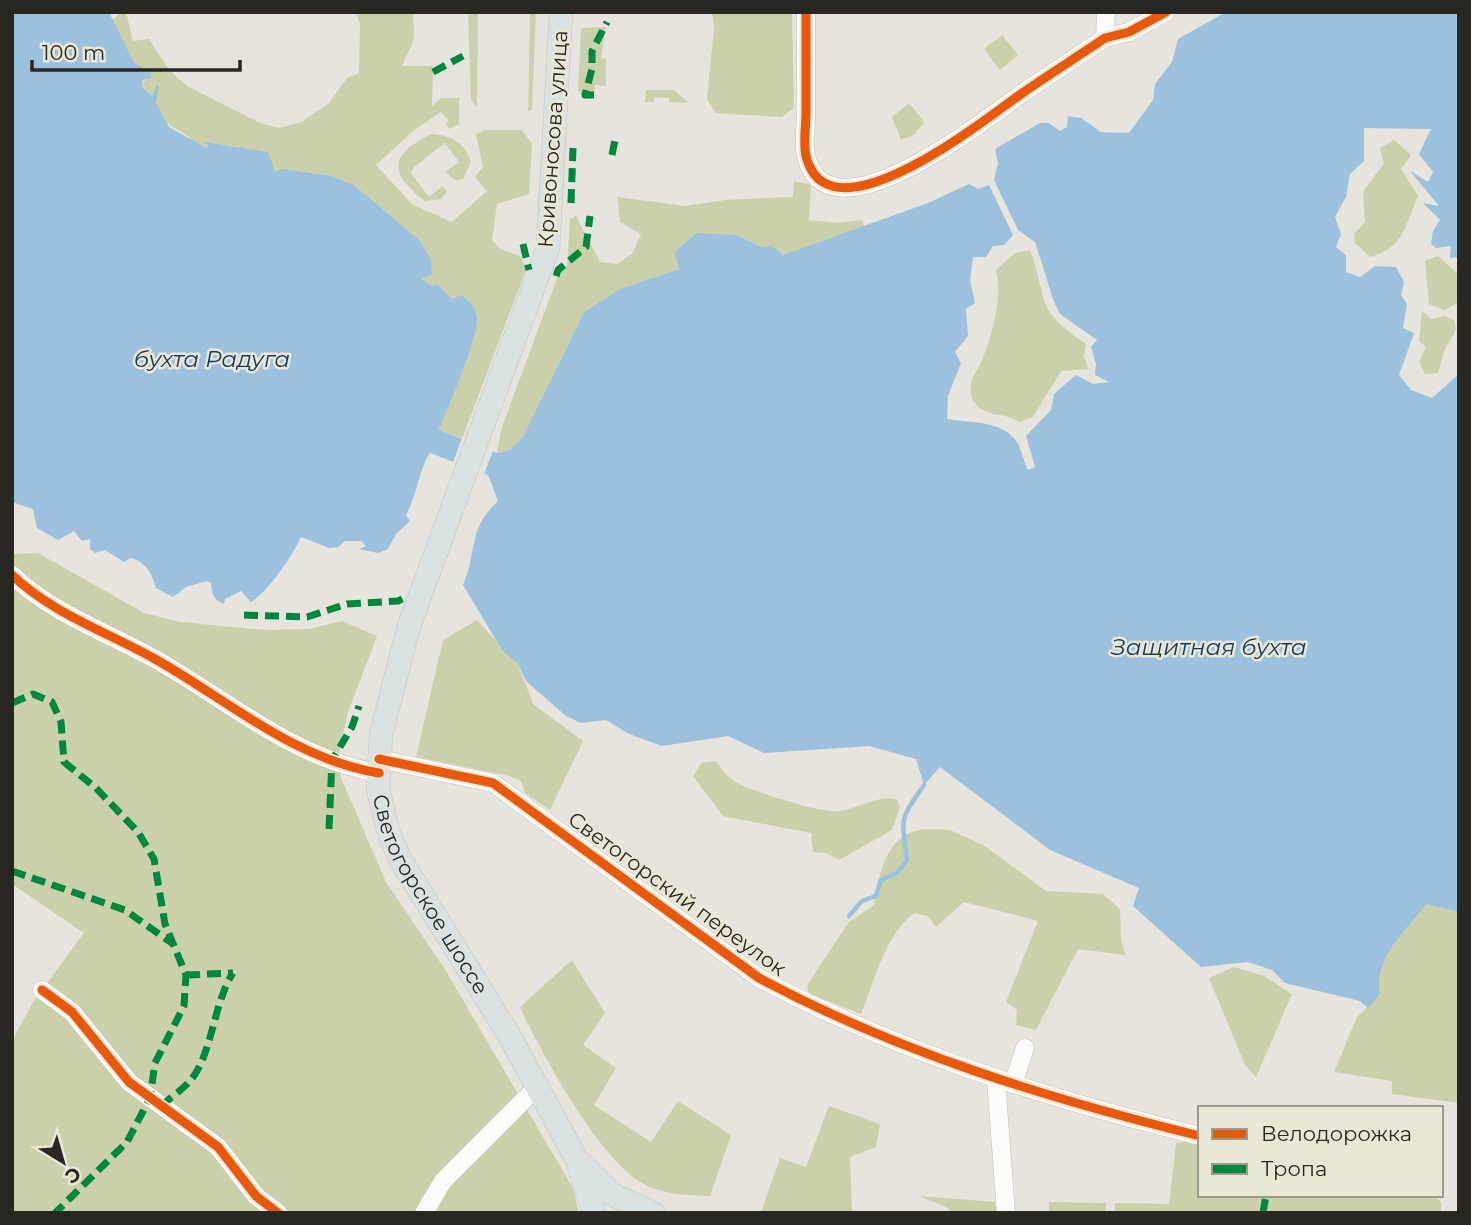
<svg xmlns="http://www.w3.org/2000/svg" width="1471" height="1225" viewBox="0 0 1471 1225" font-family="Montserrat,sans-serif">
<style>
.green{fill:#cad1aa}
.water{fill:#9bc1de}
.pier{fill:#e6e4dc}
.lines{fill:none;stroke-linecap:round;stroke-linejoin:round}
.stream{stroke:#9bc1de;stroke-width:4.5}
.minor-casing{stroke:#c1bfb9;stroke-width:19}
.major-casing{stroke:#c3c2be;stroke-width:24}
.minor{stroke:#fbfbfa;stroke-width:18}
.major{stroke:#dae2e2;stroke-width:23}
.quiet{stroke:#00873e;stroke-width:7;stroke-dasharray:14 7;stroke-linecap:butt}
.cycleway-casing{stroke:#ebe7d7;stroke-width:13}
.cycleway{stroke:#e8590c;stroke-width:9}
.labels{text-anchor:middle;stroke-width:5;stroke-linejoin:round;paint-order:stroke}
.street-label{font-size:21px;fill:#292721;stroke:#ebe7d7}
.water-label{font-size:23px;font-style:italic;fill:#133d5b;stroke:#ebe7d7}
</style>
<rect width="100%" height="100%" fill="#e6e4dc"/>
<!-- green -->
<g class="green">
<path d="M121,12H126L133,41L149,39L170,71L187,86L262,124L280,128L302,122L329,103L347,78L359,73L360,23L355,12H413L414,39L402,66H433L432,106L441,98H459V124L449,129L446,124L448,120L441,112L413,131L376,165L413,205L452,222L487,191L475,177L483,167L476,134L485,130H522L532,144L529,194L497,204L492,240L499,248L521,257L526,270L462,439L439,430L466,360L452,299L438,284L432,286L419,278L432,275L275,171L211,144H205L208,147L206,148L195,144C186,129 161,129 156,103C155,96 159,92 157,86L152,96L142,85L147,77L133,63L113,20Z"/>
<path d="M468,12H478L477,107L471,101Z"/>
<path d="M530,12H536L532,110L528,111Z"/>
<path d="M712,12H792L794,108L782,117L716,113L707,99L714,28Z"/>
<path d="M606,27L601,58L606,59V86L595,85L594,96H584L578,90L581,31L582,28Z"/>
<path d="M1002,35L1018,55L1000,70L984,49Z"/>
<path d="M646,90H674L689,103L669,102V98L654,97V102H645Z"/>
<path d="M909,103L924,122L914,135L901,140L892,117Z"/>
<path d="M431,134C451,135 465,143 471,162L463,179L455,180L445,172L459,162L445,143L414,167L411,173L429,197L443,186L447,191L441,199L425,201C418,197 414,192 408,186C385,160 407,147 431,134Z"/>
<path d="M1394,140L1411,155L1401,169L1418,196C1405,225 1404,248 1370,257L1355,243L1354,234L1365,222L1363,192L1384,163L1380,148Z"/>
<path d="M794,181L811,185L809,220L838,223L862,220L864,227L783,255L771,245L762,247L736,235L679,269L620,289L584,312L523,438L510,450L497,453L501,430L559,273L567,266L570,219L576,216L600,262L617,264L632,254L641,234L620,222L617,197L685,206L725,200L793,197Z"/>
<path d="M1030,250C1049,302 1033,308 1086,344L1084,356L1088,369L1061,371L1033,417L1019,422C1007,413 992,417 980,408C972,402 969,394 971,385C972,375 979,369 982,360C992,335 1003,297 996,270L1015,253Z"/>
<path d="M1438,256L1459,275V302L1444,310L1429,304L1425,261Z"/>
<path d="M1422,311L1431,319L1444,316L1454,320L1456,329L1444,352L1438,373L1425,374L1419,362L1426,347L1419,341Z"/>
<path d="M38,553L144,613L181,622L265,630L310,629L342,621L377,636L348,712L336,766L386,882L446,971L573,1188L579,1213H12V1041L33,1002L84,933L12,884V554Z"/>
<path d="M477,620L518,664L533,704L583,741L550,810L525,793L521,781L506,775L416,757L443,640Z"/>
<path d="M716,761C723,772 731,781 744,786C762,794 821,813 839,811C860,809 877,794 897,800L900,807L892,830L839,860L826,853L813,852L811,833L723,816L693,776L702,763Z"/>
<path d="M950,830L983,845L1046,891L1103,894L1120,909L1121,939L1125,955L1078,949L1036,1030L1016,1025L1017,1010L1006,1002L1038,921L964,902L936,927L928,916L914,913C884,937 875,980 861,1014L808,993L807,985L848,923L874,905C878,879 885,838 916,831C926,828 939,830 950,830Z"/>
<path d="M1426,903L1459,912V1103L1392,1094V1081L1334,1072L1357,1017L1380,994C1374,956 1405,933 1426,903Z"/>
<path d="M572,960L605,1013L583,1045L616,1068L594,1105L651,1142L678,1101L731,1135L710,1196C686,1195 663,1195 642,1183C600,1160 540,1051 520,1007Z"/>
<path d="M1234,967L1264,976L1292,994L1256,1077L1245,1065L1209,978Z"/>
<path d="M829,1106L880,1124L876,1147L850,1157L852,1213L761,1212L780,1158L806,1167Z"/>
<path d="M1185,1142L1200,1146V1195H1434L1441,1202V1213H1115V1203L1169,1204L1176,1143Z"/>
<path d="M919,1196L995,1202L996,1213H950L948,1208Z"/>
<path d="M1049,1202L1106,1203V1213H1049Z"/>
</g>
<!-- water -->
<path class="water" d="M12,12H109L134,63L151,72V78L143,80L142,86L152,96L157,85L159,87L156,103L169,127L206,148L208,146L204,142L268,152L275,171L283,169L331,176L354,185L420,241L431,260L432,275L420,278L432,286L438,284L452,299L462,295C469,301 476,308 477,318C478,338 448,408 439,430L497,453L510,450L523,437L584,312L620,289L679,269L675,252L697,233L736,235L762,247L771,245L783,255L928,203L969,184L978,189L989,185L1013,235L1004,245L993,246L986,257H973L970,280L975,303L966,309L968,336L955,352L961,363L948,396L947,419C970,423 1005,420 1018,444C1022,452 1024,462 1028,470L1035,467L1026,436L1051,410L1054,394L1076,375L1093,384L1109,382L1095,375L1096,364L1091,347L1097,340L1060,314L1054,302L1035,242L1018,230L994,180L998,163L995,149L1040,123H1049L1060,131L1067,127L1068,116L1081,118L1101,132L1129,133L1153,100L1155,84L1172,62L1178,39L1226,12H1459V257L1450,258L1451,246L1436,248L1431,244L1433,231L1440,220L1423,203L1439,206L1410,171L1428,182L1433,172L1419,154L1431,129L1364,128V161L1350,174L1346,197L1335,217L1341,234L1336,247L1346,255V272L1360,277L1375,266L1396,267L1404,282L1401,295L1407,304L1403,328L1414,333L1399,375L1411,390L1432,398L1459,374V912L1426,904C1405,933 1374,956 1380,994L1368,1008L1360,1001L1285,983L1272,970L1248,962L1201,967L1133,906L1139,888L1050,850L940,767L924,785L916,759L869,746L764,753L728,736L662,746L629,734L606,720L581,723L566,716L526,681L518,664L502,650L463,585C478,550 467,530 498,501L488,475L430,453C420,466 417,496 406,515L410,521L396,534L388,549L378,553L359,549L366,546L361,541H345L338,547L329,548L301,537C293,555 268,592 251,602L241,591L225,599L224,604C213,600 212,593 211,583L207,581L186,587L173,597L156,588C151,572 147,563 131,558L124,562L105,550L95,553L90,549V539L82,541L74,531L58,540L37,528L33,509L12,502Z"/>
<!-- pier -->
<path class="pier" d="M463,435L494,448L483,477L452,465Z"/>
<g class="lines">
<!-- stream -->
<path class="stream" d="M849,916L862,901L876,896L881,880L897,873L907,860C902,817 898,822 924,785"/>
<!-- minor casing -->
<g class="minor-casing">
<g id="minor">
<path d="M806,12C806,46 806,80 806,113C806,126 803,143 806,156C828,246 987,118 1021,94C1048,75 1077,57 1105,38L1129,32L1166,12"/>
<path d="M1105,38L1106,12"/>
<path d="M12,575C53,614 107,632 155,659C228,700 293,759 379,773"/>
<path d="M379,759L493,783L759,978C897,1052 1049,1099 1200,1136"/>
<path d="M42,990L72,1012L129,1082L218,1147L256,1196L278,1213"/>
<path d="M996,1079L1006,1213"/>
<path d="M1013,1084L1025,1048"/>
<path d="M424,1213L443,1181L537,1087"/>
</g>
</g>
<!-- major casing -->
<g class="major-casing">
<g id="major">
<path id="s1" d="M561,12L548,248L409,626L381,734L378,789L389,834L400,859L509,1035L578,1162L594,1213"/>
<path d="M583,1166L611,1194L653,1213"/>
</g>
</g>
<!-- minor -->
<use href="#minor" class="minor"/>
<!-- major -->
<use href="#major" class="major"/>
<!-- quiet -->
<g class="quiet">
<path d="M433,72L463,56"/>
<path d="M594,95H585L592,69V51L607,22"/>
<path d="M612,155L615,140"/>
<path d="M571,203L573,148"/>
<path d="M523,244L529,270"/>
<path d="M556,276L558,270L586,247L590,216"/>
<path d="M244,615L307,617L347,604L398,601L406,597"/>
<path d="M12,703L33,694L52,702L61,722L64,762L96,788L138,832L154,859L165,924L186,975L184,1006L155,1063L150,1098L127,1142L55,1213"/>
<path d="M329,829L332,760L352,727L359,706"/>
<path d="M12,871L125,910L173,944"/>
<path d="M186,975L233,973"/>
<path d="M161,1106C170,1098 182,1090 190,1081C212,1056 214,1001 233,973"/>
<path d="M1263,1213L1266,1195"/>
</g>
<!-- cycleway casing -->
<g class="cycleway-casing">
<g id="cycleway">
<path d="M806,12C806,46 806,80 806,113C806,126 803,143 806,156C828,246 987,118 1021,94C1048,75 1077,57 1105,38L1129,32L1166,12"/>
<path d="M12,575C53,614 107,632 155,659C228,700 293,759 379,773"/>
<path d="M379,759L493,783L759,978C897,1052 1049,1099 1200,1136"/>
<path d="M42,990L72,1012L129,1082L218,1147L256,1196L278,1213"/>
</g>
</g>
<!-- cycleway -->
<use href="#cycleway" class="cycleway"/>
</g>
<g class="labels">
<!-- street labels -->
<g class="street-label">
<text transform="translate(553 139) rotate(-86)" y="7">Кривоносова улица</text>
<text dy="7" stroke="none"><textPath href="#s1" startOffset="924">Светогорское шоссе</textPath></text>
<text transform="translate(677 894) rotate(36)" y="7">Светогорский переулок</text>
</g>
<!-- water labels -->
<g class="water-label">
<text x="212" y="367">бухта Радуга</text>
<text x="1209" y="655">Защитная бухта</text>
</g>
</g>
<!-- border -->
<rect width="1471" height="1225" fill="none" stroke="#292721" stroke-width="28"/>
<!-- legend -->
<rect x="1198" y="1106" width="245" height="91" fill="#ebe7d7" stroke="#9d9a8e" stroke-width="2"/>
<rect x="1212" y="1129" width="35" height="10" fill="#e8590c" stroke="#9d9a8e" stroke-width="2"/>
<text x="1261" y="1141" font-size="21" fill="#292721">Велодорожка</text>
<rect x="1212" y="1164" width="35" height="10" fill="#00873e" stroke="#9d9a8e" stroke-width="2"/>
<text x="1261" y="1176" font-size="21" fill="#292721">Тропа</text>
<!-- north arrow -->
<g transform="translate(63 1162) rotate(143)" stroke="#ebe7d7" stroke-width="5" paint-order="stroke">
<path d="M0-5L12 26L0 18L-12 26Z" fill="#292721"/>
<text y="-10" font-size="19" font-weight="bold" text-anchor="middle" fill="#292721">С</text>
</g>
<!-- scale -->
<path d="M32 60v10h208v-10" fill="none" stroke="#292721" stroke-width="3.5"/>
<text x="42" y="60" font-size="21" fill="#292721" stroke="#ebe7d7" stroke-width="5" paint-order="stroke">100 m</text>
</svg>
